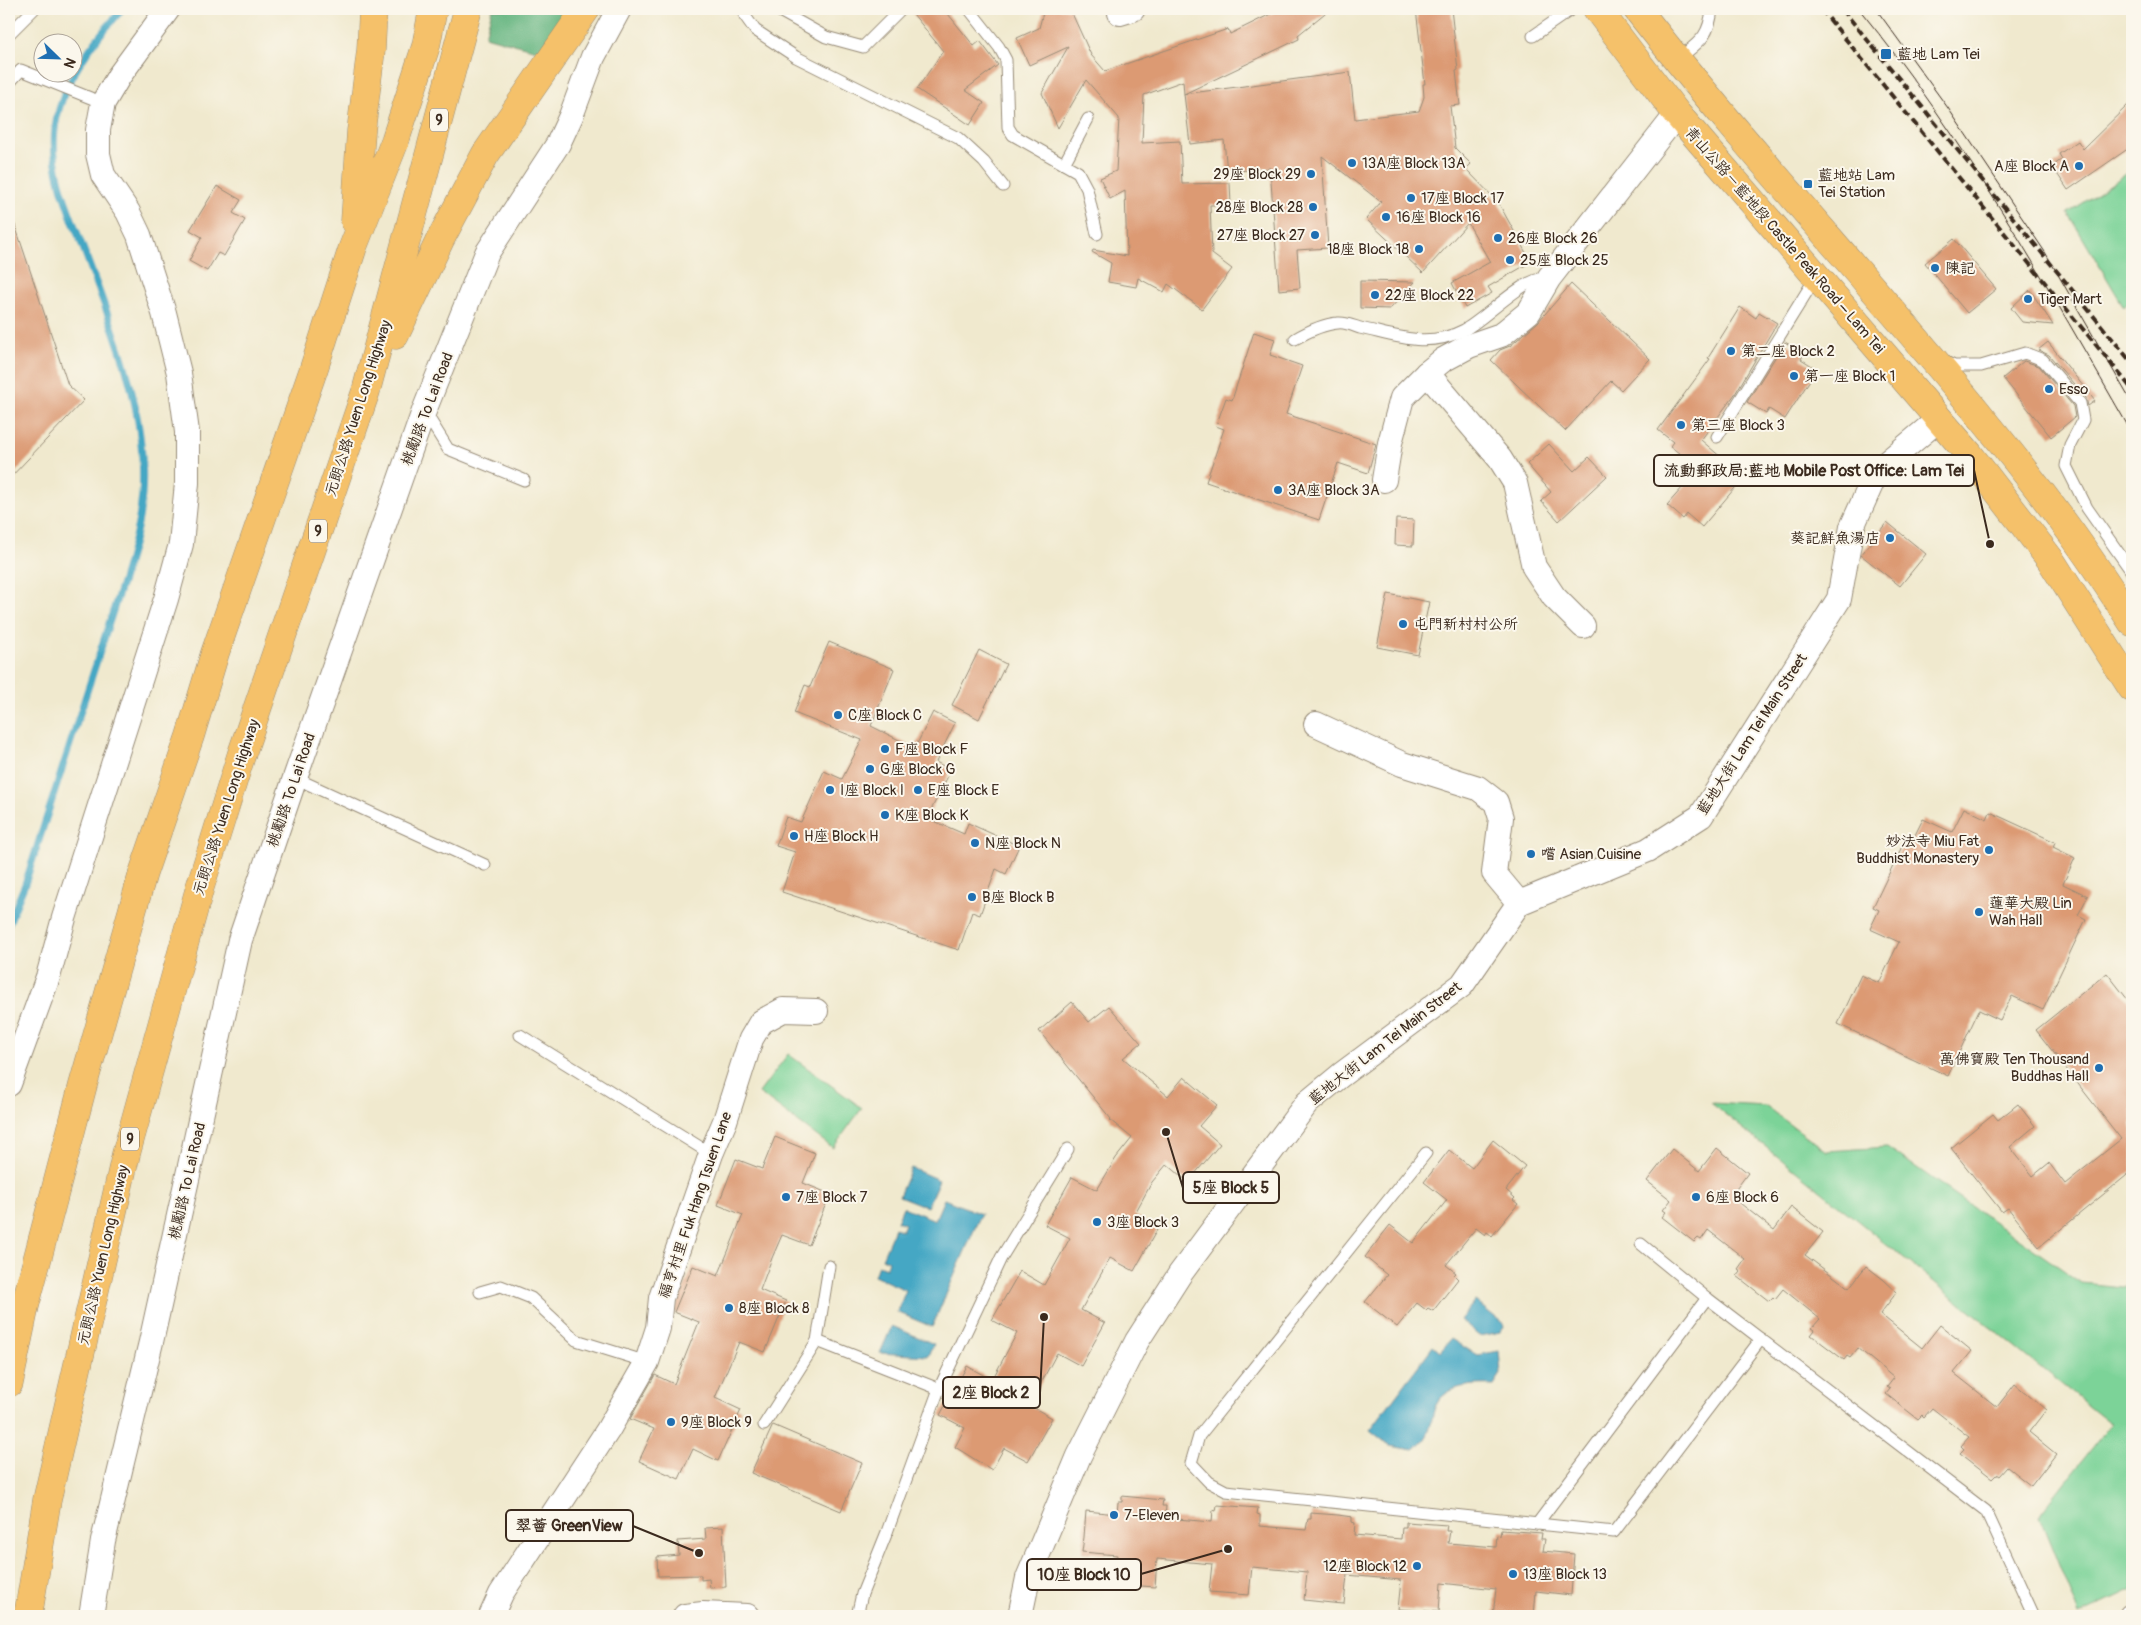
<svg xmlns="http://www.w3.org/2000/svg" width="2141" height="1625" viewBox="0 0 2141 1625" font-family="Pangolin,'LXGW WenKai TC',sans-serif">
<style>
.green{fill:#7cd398;stroke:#5c7e5b}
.forest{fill:#65b580;stroke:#50704f}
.water{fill:#44a7c4;stroke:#406871}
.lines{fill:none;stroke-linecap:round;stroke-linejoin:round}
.stream{stroke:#44a7c4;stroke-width:7}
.building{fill:#dc9a73}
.lane-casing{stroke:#968a76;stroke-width:13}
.street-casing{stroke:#968a76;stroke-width:26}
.primary-casing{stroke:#968a76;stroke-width:29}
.highway-casing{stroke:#968a76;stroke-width:29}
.lane{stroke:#fff;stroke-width:11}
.street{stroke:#fff;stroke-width:24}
.primary{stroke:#f5c16b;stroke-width:28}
.highway{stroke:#f5c16b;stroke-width:28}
.tram{stroke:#3b2a1e;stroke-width:1}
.rail{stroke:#3b2a1e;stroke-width:4;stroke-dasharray:8 4;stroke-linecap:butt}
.poi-dot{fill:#1f6fb2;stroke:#fbf7ec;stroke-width:2}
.labels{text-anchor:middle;stroke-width:4;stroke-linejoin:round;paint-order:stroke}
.shield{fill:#fbf7ec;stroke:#75685c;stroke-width:1}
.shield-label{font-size:14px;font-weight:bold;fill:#3b2a1e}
.poi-label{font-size:15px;fill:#3b2a1e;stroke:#fbf7ec;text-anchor:start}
.street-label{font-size:15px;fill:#3b2a1e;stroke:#fbf7ec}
.leader{fill:none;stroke:#3b2a1e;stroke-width:2}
.callout-dot{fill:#3b2a1e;stroke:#fbf7ec;stroke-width:2}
.callout{fill:#fbf7ec;stroke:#3b2a1e;stroke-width:2}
.callout-label{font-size:16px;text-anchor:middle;font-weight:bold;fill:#3b2a1e}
</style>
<rect width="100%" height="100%" fill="#fbf7ec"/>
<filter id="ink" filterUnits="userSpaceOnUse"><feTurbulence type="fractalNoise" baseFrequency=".02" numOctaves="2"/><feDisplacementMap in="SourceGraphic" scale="10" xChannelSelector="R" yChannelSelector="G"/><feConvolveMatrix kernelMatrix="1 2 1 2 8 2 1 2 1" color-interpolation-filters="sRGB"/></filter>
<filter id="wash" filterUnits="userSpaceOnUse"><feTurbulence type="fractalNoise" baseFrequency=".0096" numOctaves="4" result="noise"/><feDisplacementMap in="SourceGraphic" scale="20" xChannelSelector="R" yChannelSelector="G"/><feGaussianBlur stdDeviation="1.12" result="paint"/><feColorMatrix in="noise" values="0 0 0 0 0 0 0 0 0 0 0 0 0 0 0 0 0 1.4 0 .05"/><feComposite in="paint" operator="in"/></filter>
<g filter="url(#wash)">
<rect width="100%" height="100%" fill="#f0e9ce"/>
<!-- green -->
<g class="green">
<path d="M2132,170V299L2124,307L2068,213Z"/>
<path d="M788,1054L862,1108L833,1148L759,1093Z"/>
<path d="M1711,1103L1765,1106L1827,1151L1887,1147L2082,1283L2132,1288V1590L2079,1615L2039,1516L2111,1424Z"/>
</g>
<!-- forest -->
<g class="forest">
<path d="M386,9H406L405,15L386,12Z"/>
<path d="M492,9H570L539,51L485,36Z"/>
</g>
<!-- water -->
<g class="water">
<path d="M911,1168L939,1180L927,1207L899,1196Z"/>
<path d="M944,1199L981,1214L932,1327L897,1312L906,1290L874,1276L878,1265L886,1268L889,1261L882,1258L895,1228L902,1231L905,1224L897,1221L903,1207L935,1220Z"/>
<path d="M1475,1301L1505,1325L1500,1332L1479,1336L1460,1320Z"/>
<path d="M892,1326L934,1344L928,1356L880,1353Z"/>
<path d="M1451,1339L1477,1355L1499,1351L1501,1374L1494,1385C1471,1384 1439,1385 1433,1414C1429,1433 1429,1438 1413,1450L1390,1446L1370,1430L1433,1346L1440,1352Z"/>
</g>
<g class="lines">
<!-- stream -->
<path class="stream" d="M9,923L25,884L123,580C131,553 140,524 142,495C148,411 114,331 85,253C71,214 50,173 55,129C59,95 77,65 98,38C105,28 115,19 122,9"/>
</g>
<g id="blocks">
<!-- building -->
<g class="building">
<path d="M909,9H944L974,46L980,41L998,65L965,90L984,103L970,125L917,89L943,51Z"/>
<path d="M1044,9H1070L1091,55L1105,71L1228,29L1230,34L1281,9H1330L1298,35L1299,39L1184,94L1183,81L1144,95L1142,143L1180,141L1182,184L1230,183L1231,205H1210L1212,254L1232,269L1202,309L1168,284L1164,292L1138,278L1136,287L1108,282L1111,263L1092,252L1093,250L1127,256L1125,191L1110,199L1100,178L1116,171L1119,118L1086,80L1058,128L1042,93L1068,47L1029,65L1017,38L1039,28Z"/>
<path d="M1416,9H1451L1458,70L1456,71L1460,105L1450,106L1455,148L1471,164L1466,169L1498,202L1531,262L1488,287L1492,293L1465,308L1452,283L1490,262L1468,223L1423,273L1366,219L1381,202L1322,156L1328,248L1297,250L1300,288L1279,290L1270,168L1227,172L1224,140L1190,144L1184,94L1350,72L1355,119L1419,111L1424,97L1423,84H1425Z"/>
<path d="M2132,101V146L2068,190L2054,169L2056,168L2054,165L2062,159L2059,154L2078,141L2083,149Z"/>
<path d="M217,186L241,200L233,213L245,220L224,256L218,253L207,271L189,261L202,237L190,230Z"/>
<path d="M12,216L68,385L84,400L9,479V217Z"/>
<path d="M1954,239L1996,289L1967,313L1925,263Z"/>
<path d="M1360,281L1415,282L1390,309L1360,308Z"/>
<path d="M1571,284L1650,359L1621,390L1611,381L1565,431L1491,360L1500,350L1510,346L1538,322Z"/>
<path d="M2030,290L2053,325L2022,322L2011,308Z"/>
<path d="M1740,307L1756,318L1759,312L1777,323L1735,394L1701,440L1730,465L1725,470L1740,482L1702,527L1687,514L1683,519L1667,505L1699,469L1670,446L1673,442L1658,430L1710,359L1708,358Z"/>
<path d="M1254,332L1275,339L1270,355L1302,366L1286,414L1376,444L1368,473L1338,463L1319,520L1206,482L1224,429L1216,426L1226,398L1232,400Z"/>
<path d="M1785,342L1804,354L1801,359L1817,369L1785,419L1769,409L1766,414L1747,402Z"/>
<path d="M2048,342L2095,401L2088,406L2086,398L2049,355L2038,350Z"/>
<path d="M2024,361L2039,366L2073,406L2075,417L2051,437L2003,378Z"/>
<path d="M1549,444L1574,471L1589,457L1607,476L1559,521L1541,501L1551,492L1527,464Z"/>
<path d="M1396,519L1414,520L1413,546L1395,545Z"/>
<path d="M1887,522L1926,554L1900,586L1861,555Z"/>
<path d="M1388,594L1429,602L1418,655L1377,647Z"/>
<path d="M829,642L894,669L871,726L915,748L933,712L955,723L936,762L951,770L927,818L964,834L968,823L1019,846L1006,874L996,869L980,915L972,912L959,950L782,892L795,852L776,846L786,817L801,822L824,771L842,779L862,740L794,713L805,685L810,687Z"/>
<path d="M979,650L1006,664L979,719L952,705Z"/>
<path d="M1964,808L1987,819L1990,812L2055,842L2053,847L2075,858L2063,884L2088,896L2078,915L2086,919L2043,1010L2012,996L2000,1020L1979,1010L1948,1076L1838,1024L1861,975L1879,983L1899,942L1870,929L1879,910L1873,907L1906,838L1912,841L1923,819L1952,832Z"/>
<path d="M2107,973L2132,1005V1171L2039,1247L2008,1208L2002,1212L1951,1148L1993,1114L1998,1120L2018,1104L2035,1126L2010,1147L2033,1176L2049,1163L2065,1184L2121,1139L2036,1030Z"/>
<path d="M1072,1002L1089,1022L1109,1006L1141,1043L1123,1058L1168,1096L1184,1077L1217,1105L1199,1126L1220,1144L1188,1182L1167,1164L1152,1182L1134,1215L1158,1228L1134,1271L1110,1258L1081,1310L1105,1323L1081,1366L1057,1353L1029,1405L1052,1418L1028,1461L1004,1448L992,1470L955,1447L965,1428L940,1415L967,1366L992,1380L1017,1333L992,1320L1020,1271L1044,1285L1070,1238L1045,1225L1072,1177L1097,1190L1116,1158L1132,1138L1110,1120L1111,1119L1039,1031Z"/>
<path d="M775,1137L815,1153L803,1183L830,1194L809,1245L782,1235L772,1258L760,1290L786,1301L765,1352L739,1342L715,1398L741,1410L718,1461L693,1449L679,1479L639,1461L654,1429L630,1419L655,1375L674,1384L699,1322L674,1312L693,1266L718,1276L743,1215L718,1205L736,1159L762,1169Z"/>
<path d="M1493,1140L1525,1166L1506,1190L1515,1198L1513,1200L1518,1204L1492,1236L1487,1232L1485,1235L1476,1228L1446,1265L1456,1273L1454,1275L1458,1279L1433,1311L1428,1308L1426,1310L1417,1303L1397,1327L1365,1302L1387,1275L1365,1257L1390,1225L1413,1243L1447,1200L1424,1182L1449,1150L1472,1168Z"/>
<path d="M1717,1148L1748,1173L1731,1196L1774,1230L1791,1207L1823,1232L1805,1255L1849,1288L1866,1266L1884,1280L1897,1292L1880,1314L1922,1348L1940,1325L1972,1351L1954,1373L1997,1407L2015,1384L2046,1410L2029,1432L2056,1454L2031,1486L2007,1467L1999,1476L1996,1474L1992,1478L1960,1453L1964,1449L1961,1446L1969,1437L1932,1408L1924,1417L1922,1415L1918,1419L1886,1394L1890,1389L1887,1387L1894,1378L1858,1348L1850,1358L1847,1356L1844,1360L1811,1335L1815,1330L1812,1328L1820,1319L1783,1289L1775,1299L1773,1297L1769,1301L1737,1276L1741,1271L1738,1269L1745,1259L1708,1230L1701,1240L1698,1238L1694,1242L1662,1217L1666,1212L1663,1210L1671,1200L1647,1181L1672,1149L1699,1171Z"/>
<path d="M773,1425L862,1463L841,1511L751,1473Z"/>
<path d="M1122,1496L1163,1500L1162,1506H1166L1165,1518L1212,1522L1213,1510L1216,1511L1217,1505L1258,1508L1257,1514L1260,1515V1526L1306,1530L1308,1519H1311V1513L1338,1515L1352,1517V1522L1355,1523L1354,1535L1401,1539L1402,1527H1406V1522L1447,1525L1446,1531H1450L1448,1543L1496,1547L1497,1535L1500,1536L1501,1530L1542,1533L1541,1539H1545L1543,1551L1574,1554L1571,1595L1536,1591L1534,1616H1493L1496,1589L1441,1583L1439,1612L1398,1609L1401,1580L1347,1575L1344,1604L1332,1603L1304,1600L1307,1572L1252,1567L1249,1595L1209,1592L1212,1564L1157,1559L1155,1587L1114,1584L1117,1555L1082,1552L1084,1537L1086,1511L1117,1514L1118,1502H1122Z"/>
<path d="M723,1527L726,1587L710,1588L709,1579L701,1580V1575L658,1576L657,1557L679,1555L678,1541L706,1539L705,1528Z"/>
</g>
</g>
</g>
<g filter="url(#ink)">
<use href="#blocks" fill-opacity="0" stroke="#968a76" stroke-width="1"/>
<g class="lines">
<!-- lane casing -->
<g class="lane-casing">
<g id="lane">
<path d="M745,9V16L755,30L796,57L958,138L984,162L1003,186"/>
<path d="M776,9L826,37L863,47L901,9"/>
<path d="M969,9L999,47L1006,60L1008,127L1013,135L1078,172L1087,189L1097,234"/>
<path d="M9,34L34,9"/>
<path d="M1533,36L1572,9"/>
<path d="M1677,60C1699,42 1709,38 1712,9"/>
<path d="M9,83L21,70L103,103"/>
<path d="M1064,164L1088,119"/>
<path d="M1295,339C1307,332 1324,324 1338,323C1345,322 1354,326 1360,328C1397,336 1428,349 1464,330C1485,319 1525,276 1547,278"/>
<path d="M1943,361L1954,366H1981L2025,353L2043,360L2080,403L2083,420L2070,445L2066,466L2087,508L2132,572"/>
<path d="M425,412L448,449L524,480"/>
<path d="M1717,437L1816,277"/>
<path d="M295,778L485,865"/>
<path d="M520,1035L711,1154"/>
<path d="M1426,1153L1199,1436L1191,1463L1209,1482L1226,1491L1614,1532L1761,1339"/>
<path d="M1641,1244L1707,1298L1986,1511L2034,1616"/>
<path d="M480,1292L501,1286L531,1298L576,1340L647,1362"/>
<path d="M817,1341L939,1389"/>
<path d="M764,1425L817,1341L829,1266"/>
<path d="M1537,1524L1707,1298"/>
<path d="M857,1616L862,1594L887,1532L939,1389L1001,1258L1068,1149"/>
</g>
</g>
<!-- street casing -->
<g class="street-casing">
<g id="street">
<path d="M1120,13L1133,9"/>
<path d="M1427,373L1500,459L1515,483L1534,567L1554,597L1583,626"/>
<path d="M1384,480L1390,443L1402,398L1427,373L1443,360L1469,346L1501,335L1529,312L1549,278L1677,114"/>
<path d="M1316,724L1402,764L1478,788L1496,802L1501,818L1494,873L1519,903"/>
<path d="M9,1084L48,977L64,918L166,599L181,544L187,483V432L179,373L164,313L139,235L128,212L103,175L98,154V130L103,103L119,76L168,9"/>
<path d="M91,1616L103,1541L151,1342L240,940L295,778L424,411L487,253L558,144L571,116L593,57L619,9"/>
<path d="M491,1616L501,1594L608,1430L647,1362L658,1328L661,1298L711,1154L725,1121L751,1039L761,1022L783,1010L816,1011"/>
<path d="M685,1616L703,1614L747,1616"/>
<path d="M1020,1616L1028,1578L1079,1456L1137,1341L1180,1274L1307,1103L1341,1075L1462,985L1519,903L1648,850L1701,816L1839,599L1852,527L1877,471L1939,419"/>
<path d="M2131,1616H2132"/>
</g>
</g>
<!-- primary casing -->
<g class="primary-casing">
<g id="primary">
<path d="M1597,9L1677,114L1969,454L2050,559L2132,688"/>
<path d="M1637,9C1775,186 1934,347 2067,527C2090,558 2111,590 2132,622"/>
</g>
</g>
<!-- highway casing -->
<g class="highway-casing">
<g id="highway">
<path d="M355,221L361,131L371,50L373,9"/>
<path d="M395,335L440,240L485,155L586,9"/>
<path d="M9,1383L25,1306L83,1085L143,873L190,736L215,653L313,371L353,247L395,141L426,46L433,9"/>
<path d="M28,1616L47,1500L126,1154L200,887L241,756L366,391L468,9"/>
</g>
</g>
<!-- lane -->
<use href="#lane" class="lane"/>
<!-- street -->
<use href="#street" class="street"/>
<!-- primary -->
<use href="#primary" class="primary"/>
<!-- highway -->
<use href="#highway" class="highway"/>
<!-- tram -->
<g class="tram">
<path d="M1859,9C1966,139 2048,287 2132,433"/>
<path d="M1876,9L1948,108L2045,252L2132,403"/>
</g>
<!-- rail -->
<g class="rail">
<path d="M1821,9L2132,389"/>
<path d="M1842,9L2132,363"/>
</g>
</g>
</g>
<!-- markers -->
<g class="poi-dot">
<rect x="1880" y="48" width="12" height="12" rx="2.5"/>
<circle cx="1352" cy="163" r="5"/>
<circle cx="2079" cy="166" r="5"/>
<circle cx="1311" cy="174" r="5"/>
<rect x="1803" y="179" width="10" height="10" rx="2.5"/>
<circle cx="1411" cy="198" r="5"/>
<circle cx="1313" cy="207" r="5"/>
<circle cx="1386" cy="217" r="5"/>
<circle cx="1315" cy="235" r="5"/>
<circle cx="1498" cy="238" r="5"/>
<circle cx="1419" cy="249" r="5"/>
<circle cx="1510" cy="260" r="5"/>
<circle cx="1935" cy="268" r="5"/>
<circle cx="1375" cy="295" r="5"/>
<circle cx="2028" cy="299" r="5"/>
<circle cx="1731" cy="351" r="5"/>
<circle cx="1794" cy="376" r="5"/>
<circle cx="2049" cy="389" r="5"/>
<circle cx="1681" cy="425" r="5"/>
<circle cx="1278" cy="490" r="5"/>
<circle cx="1890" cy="538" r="5"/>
<circle cx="1403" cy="624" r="5"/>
<circle cx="838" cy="715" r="5"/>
<circle cx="885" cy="749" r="5"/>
<circle cx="870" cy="769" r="5"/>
<circle cx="830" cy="790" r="5"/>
<circle cx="918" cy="790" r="5"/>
<circle cx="885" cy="815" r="5"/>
<circle cx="794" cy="836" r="5"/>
<circle cx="975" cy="843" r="5"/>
<circle cx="1989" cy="850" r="5"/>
<circle cx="1531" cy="854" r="5"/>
<circle cx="972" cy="897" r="5"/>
<circle cx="1979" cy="912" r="5"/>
<circle cx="2099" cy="1068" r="5"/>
<circle cx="786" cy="1197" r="5"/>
<circle cx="1696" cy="1197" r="5"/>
<circle cx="1097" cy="1222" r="5"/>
<circle cx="729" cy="1308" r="5"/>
<circle cx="671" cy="1422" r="5"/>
<circle cx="1114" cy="1515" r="5"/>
<circle cx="1417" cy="1566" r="5"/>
<circle cx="1513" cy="1574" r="5"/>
</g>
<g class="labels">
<!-- shield labels -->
<g class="shield">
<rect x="430" y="108.5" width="18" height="23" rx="4"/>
<rect x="309" y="519.5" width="18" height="23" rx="4"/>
<rect x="121" y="1127.5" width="18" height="23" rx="4"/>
</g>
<g class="shield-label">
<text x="439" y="125">9</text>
<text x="318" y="536">9</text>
<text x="130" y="1144">9</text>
</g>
<!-- poi labels -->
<g class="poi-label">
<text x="1897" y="59">藍地 Lam Tei</text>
<text x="1362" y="168">13A座 Block 13A</text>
<text x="2069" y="171" text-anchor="end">A座 Block A</text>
<text x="1301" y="179" text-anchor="end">29座 Block 29</text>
<text x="1818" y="180">藍地站 Lam<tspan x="1818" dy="17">Tei Station</tspan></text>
<text x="1421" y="203">17座 Block 17</text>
<text x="1303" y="212" text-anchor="end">28座 Block 28</text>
<text x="1396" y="222">16座 Block 16</text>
<text x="1305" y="240" text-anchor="end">27座 Block 27</text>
<text x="1508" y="243">26座 Block 26</text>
<text x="1409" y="254" text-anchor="end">18座 Block 18</text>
<text x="1520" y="265">25座 Block 25</text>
<text x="1945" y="273">陳記</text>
<text x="1385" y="300">22座 Block 22</text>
<text x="2038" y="304">Tiger Mart</text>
<text x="1741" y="356">第二座 Block 2</text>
<text x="1804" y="381">第一座 Block 1</text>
<text x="2059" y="394">Esso</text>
<text x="1691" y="430">第三座 Block 3</text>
<text x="1288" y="495">3A座 Block 3A</text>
<text x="1880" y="543" text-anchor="end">葵記鮮魚湯店</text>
<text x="1413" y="629">屯門新村村公所</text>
<text x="848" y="720">C座 Block C</text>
<text x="895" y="754">F座 Block F</text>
<text x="880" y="774">G座 Block G</text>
<text x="840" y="795">I座 Block I</text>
<text x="928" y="795">E座 Block E</text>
<text x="895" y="820">K座 Block K</text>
<text x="804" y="841">H座 Block H</text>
<text x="1979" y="846" text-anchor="end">妙法寺 Miu Fat<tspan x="1979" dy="17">Buddhist Monastery</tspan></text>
<text x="985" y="848">N座 Block N</text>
<text x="1541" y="859">嚐 Asian Cuisine</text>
<text x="982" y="902">B座 Block B</text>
<text x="1989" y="908">蓮華大殿 Lin<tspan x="1989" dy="17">Wah Hall</tspan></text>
<text x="2089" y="1064" text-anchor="end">萬佛寶殿 Ten Thousand<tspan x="2089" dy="17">Buddhas Hall</tspan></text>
<text x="796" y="1202">7座 Block 7</text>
<text x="1706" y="1202">6座 Block 6</text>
<text x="1107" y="1227">3座 Block 3</text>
<text x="739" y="1313">8座 Block 8</text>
<text x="681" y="1427">9座 Block 9</text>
<text x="1124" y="1520">7-Eleven</text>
<text x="1407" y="1571" text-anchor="end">12座 Block 12</text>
<text x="1523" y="1579">13座 Block 13</text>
</g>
<!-- street labels -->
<g class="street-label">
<text transform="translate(1785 240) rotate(49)" y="5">青山公路－藍地段 Castle Peak Road – Lam Tei</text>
<text transform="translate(358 408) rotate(-72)" y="5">元朗公路 Yuen Long Highway</text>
<text transform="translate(427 409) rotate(-69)" y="5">桃勵路 To Lai Road</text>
<text transform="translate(1752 734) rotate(-57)" y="5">藍地大街 Lam Tei Main Street</text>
<text transform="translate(291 790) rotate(-71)" y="5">桃勵路 To Lai Road</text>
<text transform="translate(226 807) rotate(-72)" y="5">元朗公路 Yuen Long Highway</text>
<text transform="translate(1385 1043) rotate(-38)" y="5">藍地大街 Lam Tei Main Street</text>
<text transform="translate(187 1181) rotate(-77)" y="5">桃勵路 To Lai Road</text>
<text transform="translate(695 1205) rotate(-71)" y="5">福亨村里 Fuk Hang Tsuen Lane</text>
<text transform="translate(103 1255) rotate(-77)" y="5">元朗公路 Yuen Long Highway</text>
</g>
</g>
<!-- callouts -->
<path class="leader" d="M1990 544L1974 470M1166 1132L1183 1188M1044 1317L1040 1393M699 1553L633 1526M1228 1549L1141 1574"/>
<g class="callout-dot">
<circle cx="1990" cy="544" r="5"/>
<circle cx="1166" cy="1132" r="5"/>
<circle cx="1044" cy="1317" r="5"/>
<circle cx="699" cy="1553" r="5"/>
<circle cx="1228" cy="1549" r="5"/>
</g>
<g class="callout">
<rect x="1654" y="455" width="320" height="31" rx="5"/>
<rect x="1183" y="1172" width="96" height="31" rx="5"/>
<rect x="943" y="1377" width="97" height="31" rx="5"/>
<rect x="506" y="1510" width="127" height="31" rx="5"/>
<rect x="1027" y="1559" width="114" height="31" rx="5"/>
</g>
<g class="callout-label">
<text x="1814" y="476">流動郵政局:藍地 Mobile Post Office: Lam Tei</text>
<text x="1231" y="1193">5座 Block 5</text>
<text x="991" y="1398">2座 Block 2</text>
<text x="569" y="1531">翠薈 GreenView</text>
<text x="1084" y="1580">10座 Block 10</text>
</g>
<!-- margin -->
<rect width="2141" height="1625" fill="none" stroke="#fbf7ec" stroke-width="30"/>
<!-- north arrow -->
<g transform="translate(58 58) rotate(113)"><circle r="24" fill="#fbf7ec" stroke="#aea59a"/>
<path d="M0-4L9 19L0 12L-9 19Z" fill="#1f6fb2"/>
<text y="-8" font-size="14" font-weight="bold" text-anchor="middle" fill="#3b2a1e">N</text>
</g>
</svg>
